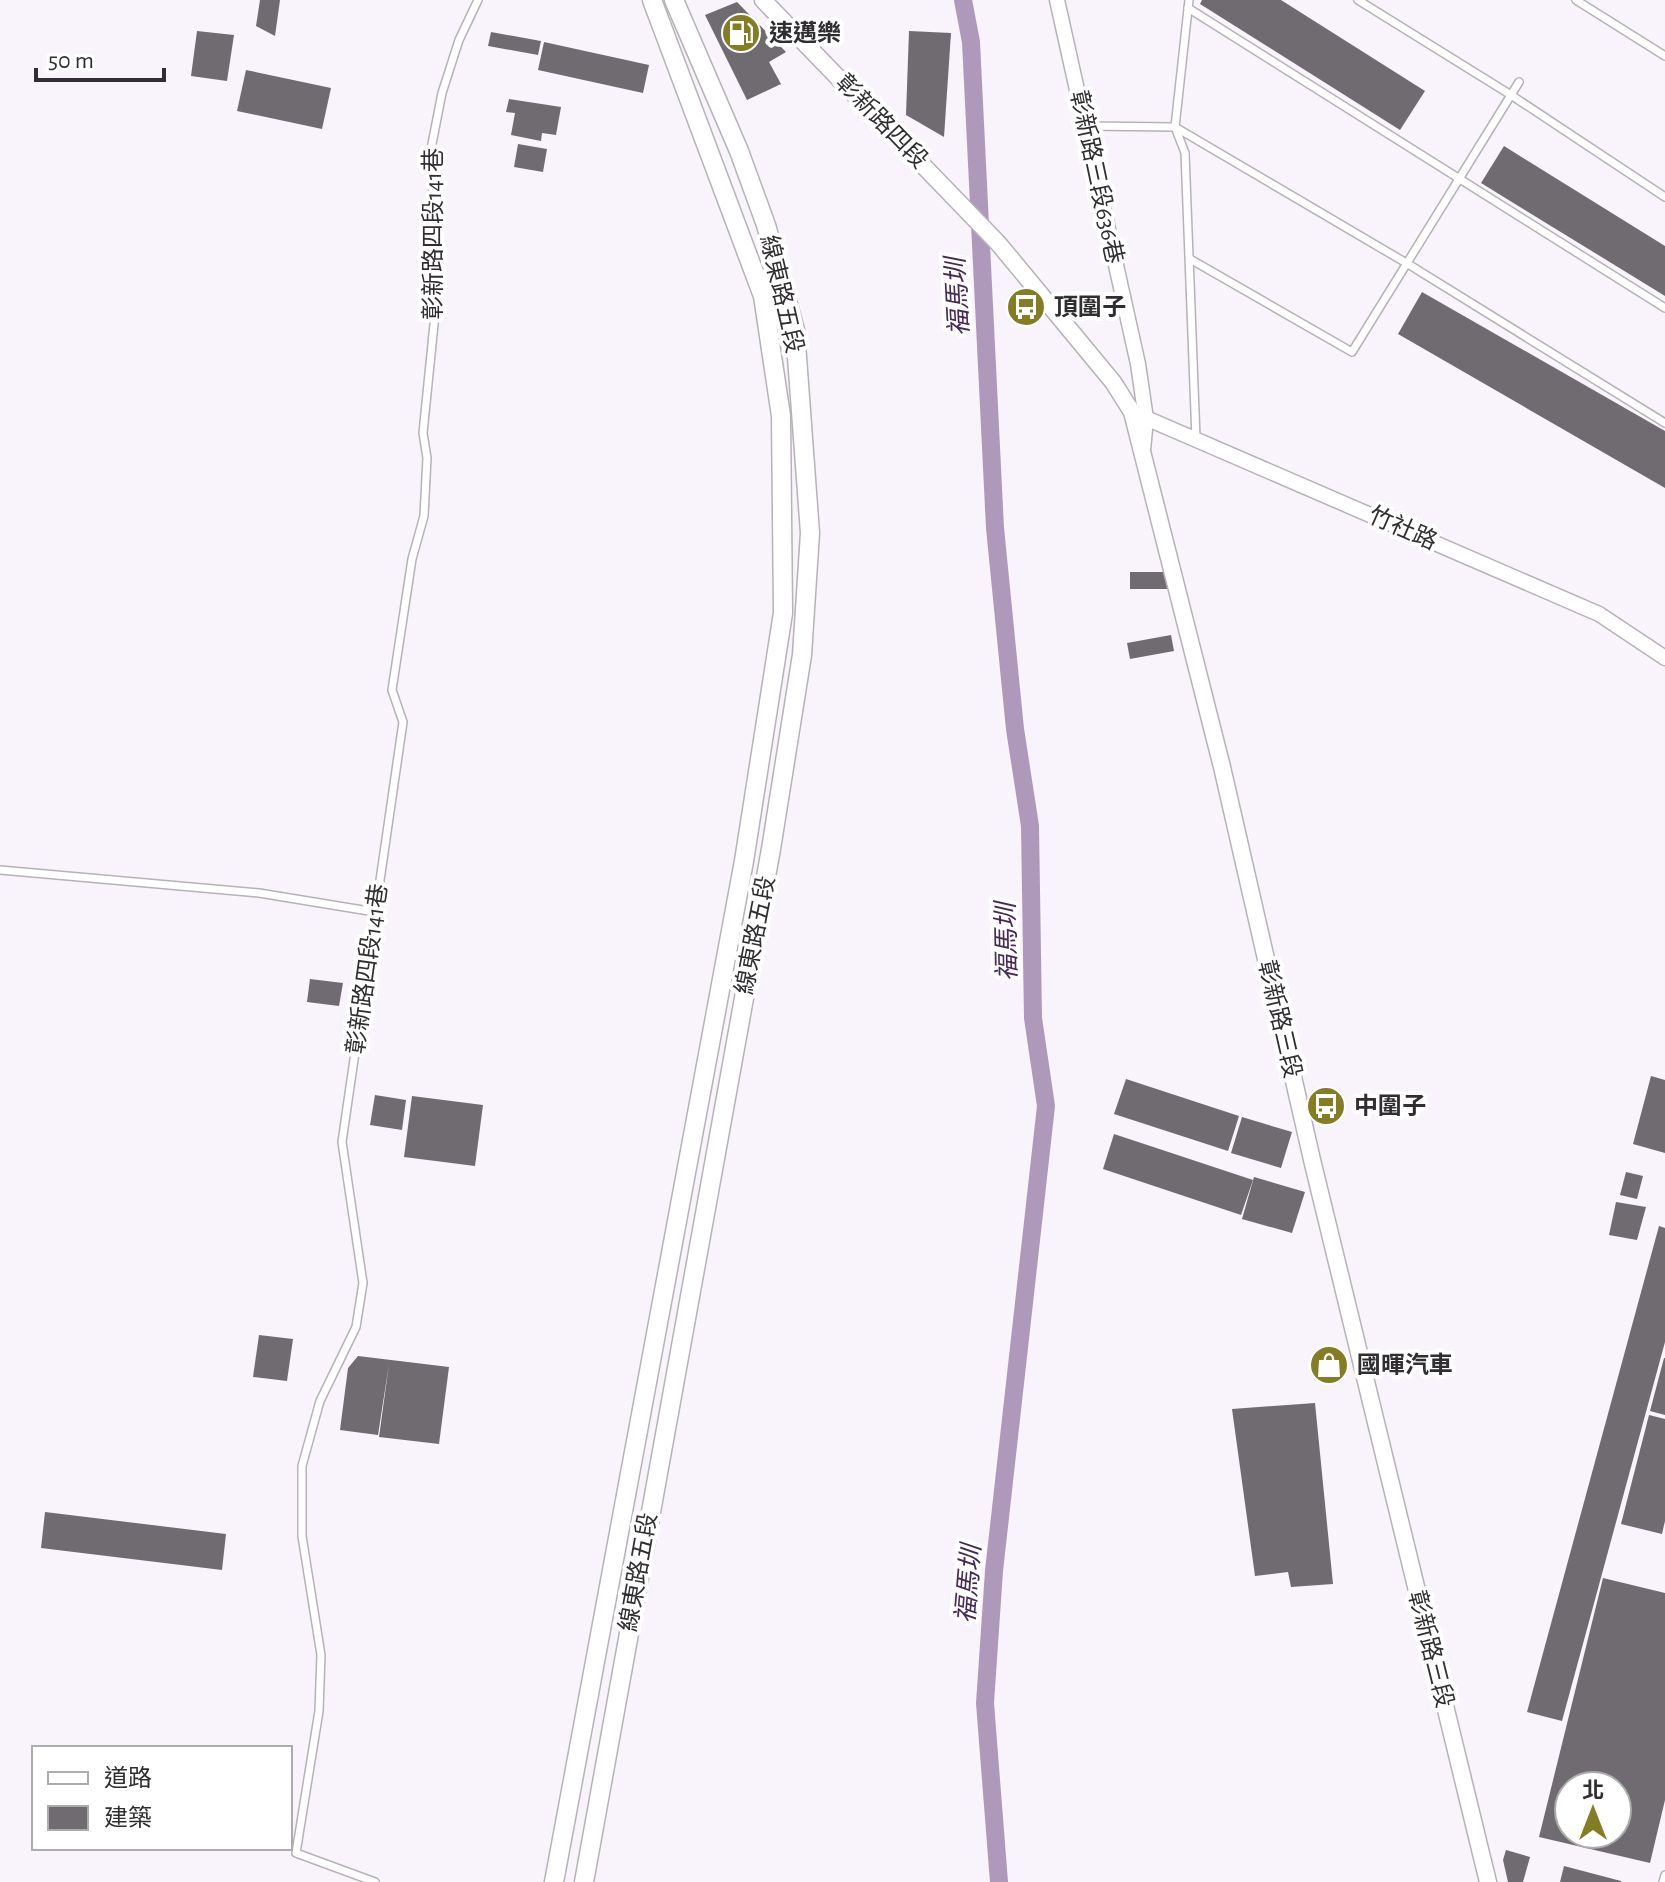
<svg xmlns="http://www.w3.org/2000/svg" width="1665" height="1882" viewBox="0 0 1665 1882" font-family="'Alegreya Sans','Noto Sans TC',sans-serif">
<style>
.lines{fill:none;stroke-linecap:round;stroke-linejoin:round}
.canal{stroke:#af99ba;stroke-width:18}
.building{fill:#6f6b71;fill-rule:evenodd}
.service-casing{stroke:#b6b2b8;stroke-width:10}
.minor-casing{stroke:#b6b2b8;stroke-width:17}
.tertiary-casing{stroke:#b6b2b8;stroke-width:19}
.secondary-casing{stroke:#b6b2b8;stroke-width:21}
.service{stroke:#fff;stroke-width:7}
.minor{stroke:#fff;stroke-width:14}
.tertiary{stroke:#fff;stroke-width:16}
.secondary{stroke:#fff;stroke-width:18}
.labels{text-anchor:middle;stroke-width:8;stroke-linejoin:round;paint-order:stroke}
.poi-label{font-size:24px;font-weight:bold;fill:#302e31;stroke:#fff;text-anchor:start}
.street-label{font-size:24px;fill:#302e31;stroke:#fff}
.water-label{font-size:26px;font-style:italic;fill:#472955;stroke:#fff}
</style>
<rect width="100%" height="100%" fill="#f9f4fb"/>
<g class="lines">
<!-- canal -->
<path class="canal" d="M963,0L971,42L995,528L1015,729L1030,826L1033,1018L1046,1106L994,1571L985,1703L999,1882"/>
</g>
<!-- building -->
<g class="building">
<path d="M260,0H280L275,36L256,26Z"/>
<path d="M1202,0H1281L1425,91L1400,130L1200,4Z"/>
<path d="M737,2L786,52L769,62L781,84L747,100L705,15Z"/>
<path d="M197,31L234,35L227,81L191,76Z"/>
<path d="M909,31L951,33L944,137L906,115Z"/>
<path d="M491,32L541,41L538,55L488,46Z"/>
<path d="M544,42L649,65L643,93L538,70Z"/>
<path d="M246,70L331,88L322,129L237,111Z"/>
<path d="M509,99L561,107L556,135L542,133L541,141L511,135L515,113L506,112Z"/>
<path d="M518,144L547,149L543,172L514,167Z"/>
<path d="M1504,146L1665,246V296L1481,183Z"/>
<path d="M1422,292L1665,431V488L1398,334Z"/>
<rect x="1130" y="572" width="39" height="17"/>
<path d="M1171,635L1174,651L1130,659L1127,643Z"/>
<path d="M310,979L343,983L339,1006L307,1002Z"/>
<path d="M1651,1076L1665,1080V1153L1633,1144Z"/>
<path d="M1126,1079L1239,1116L1228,1151L1114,1114Z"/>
<path d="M375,1095L406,1100L402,1130L370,1125Z"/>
<path d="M412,1096L483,1105L475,1166L404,1157Z"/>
<path d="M1242,1117L1292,1132L1281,1168L1231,1153Z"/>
<path d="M1114,1134L1253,1180L1241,1215L1103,1169Z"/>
<path d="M1626,1172L1643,1176L1637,1199L1620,1195Z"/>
<path d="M1254,1177L1305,1192L1292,1233L1242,1219Z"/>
<path d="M1616,1202L1646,1207L1637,1240L1609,1235Z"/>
<path d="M1659,1226L1665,1228V1342L1562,1721L1527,1712Z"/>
<path d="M259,1335L293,1339L287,1381L253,1377Z"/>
<path d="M358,1356L449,1367L439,1444L379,1437L389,1364L378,1435L340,1430L348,1368Z"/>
<path d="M1664,1358H1665V1415L1650,1411Z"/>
<path d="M1315,1403L1333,1584L1291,1587L1288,1572L1255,1576L1232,1409Z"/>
<path d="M1649,1415L1665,1419V1521L1662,1534L1621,1524Z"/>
<path d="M45,1512L226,1534L222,1570L41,1548Z"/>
<path d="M1603,1578L1665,1593V1800L1650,1863L1539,1837ZM1569,1786H1617V1834H1569Z"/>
<path d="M1506,1850L1530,1857L1523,1882H1508L1503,1860Z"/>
<path d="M1564,1866L1621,1881V1882H1560Z"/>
</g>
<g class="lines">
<!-- service casing -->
<g class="service-casing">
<g id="service">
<path d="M1189,0L1175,127L1185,153L1196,438"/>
<path d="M1358,0L1511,95L1665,197"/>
<path d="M1576,0L1665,56"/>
<path d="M1188,8L1665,308"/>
<path d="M1086,126L1175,127L1408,264L1665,423"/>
<path d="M1190,259L1352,352L1519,82"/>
<path d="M0,870L259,893L375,912"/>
<path d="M375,1882L296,1853L319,1711L321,1655L302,1536V1466L320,1401L356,1327L363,1283L342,1142L403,722L392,690L412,559L424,516L427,458L423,433L439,275L430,154L442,93L459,40L478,0"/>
<path d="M1663,1882L1665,1875"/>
</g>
</g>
<!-- minor casing -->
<g class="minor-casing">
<g id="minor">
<path d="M1057,0L1138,364L1146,419L1143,450"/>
<path d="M1132,412L1599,614L1665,658"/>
</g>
</g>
<!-- tertiary casing -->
<g class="tertiary-casing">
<path id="tertiary" d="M763,0L998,243L1113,382L1132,412L1222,767L1313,1164L1488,1882"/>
</g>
<!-- secondary casing -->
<g class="secondary-casing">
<g id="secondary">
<path d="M554,1882L744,861L783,613L781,416L763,296L652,0"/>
<path d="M584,1882L771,849L802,655L810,533L795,330L766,225L739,151L674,0"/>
</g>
</g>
<!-- service -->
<use href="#service" class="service"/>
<!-- minor -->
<use href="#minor" class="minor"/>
<!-- tertiary -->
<use href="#tertiary" class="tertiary"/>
<!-- secondary -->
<use href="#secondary" class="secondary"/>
</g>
<!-- icons -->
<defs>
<g id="fuel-disc" transform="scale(2)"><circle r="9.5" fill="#847d23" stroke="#fff"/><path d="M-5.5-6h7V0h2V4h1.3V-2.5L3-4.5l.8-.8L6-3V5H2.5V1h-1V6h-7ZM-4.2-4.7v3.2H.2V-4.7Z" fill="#fff"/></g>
<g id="bus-disc" transform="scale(2)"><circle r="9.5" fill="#847d23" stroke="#fff"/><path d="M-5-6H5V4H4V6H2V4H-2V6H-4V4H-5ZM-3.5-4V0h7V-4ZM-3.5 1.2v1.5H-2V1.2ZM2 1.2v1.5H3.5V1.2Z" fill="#fff"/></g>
<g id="shop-disc" transform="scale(2)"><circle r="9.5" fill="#847d23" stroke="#fff"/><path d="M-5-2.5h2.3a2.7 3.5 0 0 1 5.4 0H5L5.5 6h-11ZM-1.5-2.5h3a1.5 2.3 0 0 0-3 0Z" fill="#fff"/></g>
</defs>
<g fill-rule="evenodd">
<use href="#fuel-disc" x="741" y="33"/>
<use href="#bus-disc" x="1026" y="307"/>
<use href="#bus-disc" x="1326" y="1106"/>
<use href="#shop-disc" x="1329" y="1365"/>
</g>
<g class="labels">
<!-- poi labels -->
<g class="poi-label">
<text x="769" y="41">速邁樂</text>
<text x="1054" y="315">頂圍子</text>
<text x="1354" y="1114">中圍子</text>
<text x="1357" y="1373">國暉汽車</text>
</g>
<!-- street labels -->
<g class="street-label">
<text transform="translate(882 121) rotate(46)" y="8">彰新路四段</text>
<text transform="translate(1097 177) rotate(78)" y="8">彰新路三段636巷</text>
<text transform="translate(433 234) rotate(-90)" y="8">彰新路四段141巷</text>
<text transform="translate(782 294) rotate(77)" y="8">線東路五段</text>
<text transform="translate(1403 528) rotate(24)" y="8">竹社路</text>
<text transform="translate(755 935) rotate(-79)" y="8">線東路五段</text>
<text transform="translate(367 969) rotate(-82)" y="8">彰新路四段141巷</text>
<text transform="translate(1280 1019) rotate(77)" y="8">彰新路三段</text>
<text transform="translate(638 1572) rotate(-80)" y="8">線東路五段</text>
<text transform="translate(1431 1649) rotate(76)" y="8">彰新路三段</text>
</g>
<!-- water labels -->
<g class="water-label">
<text transform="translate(957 297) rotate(-93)" y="9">福馬圳</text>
<text transform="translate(1006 942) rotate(-91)" y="9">福馬圳</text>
<text transform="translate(968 1584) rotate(-85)" y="9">福馬圳</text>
</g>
</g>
<!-- legend -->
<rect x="32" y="1746" width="260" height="104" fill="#ffffff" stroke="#acabad" stroke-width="2"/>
<rect x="48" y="1772" width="40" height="12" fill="#ffffff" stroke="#acabad" stroke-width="2"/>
<text x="104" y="1786" font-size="24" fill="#302e31">道路</text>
<rect x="48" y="1806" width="40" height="24" fill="#6f6b71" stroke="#acabad" stroke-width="2"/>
<text x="104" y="1826" font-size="24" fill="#302e31">建築</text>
<!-- north arrow -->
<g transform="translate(1593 1810)"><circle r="38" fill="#ffffff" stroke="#acabad" stroke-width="2"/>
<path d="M0-6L14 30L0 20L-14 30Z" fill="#847d23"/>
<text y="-12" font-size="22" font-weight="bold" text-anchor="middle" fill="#302e31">北</text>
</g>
<!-- scale -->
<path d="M36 68v12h128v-12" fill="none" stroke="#302e31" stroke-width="4"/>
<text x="48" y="68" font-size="24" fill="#302e31" stroke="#ffffff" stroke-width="6" paint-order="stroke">50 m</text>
</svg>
